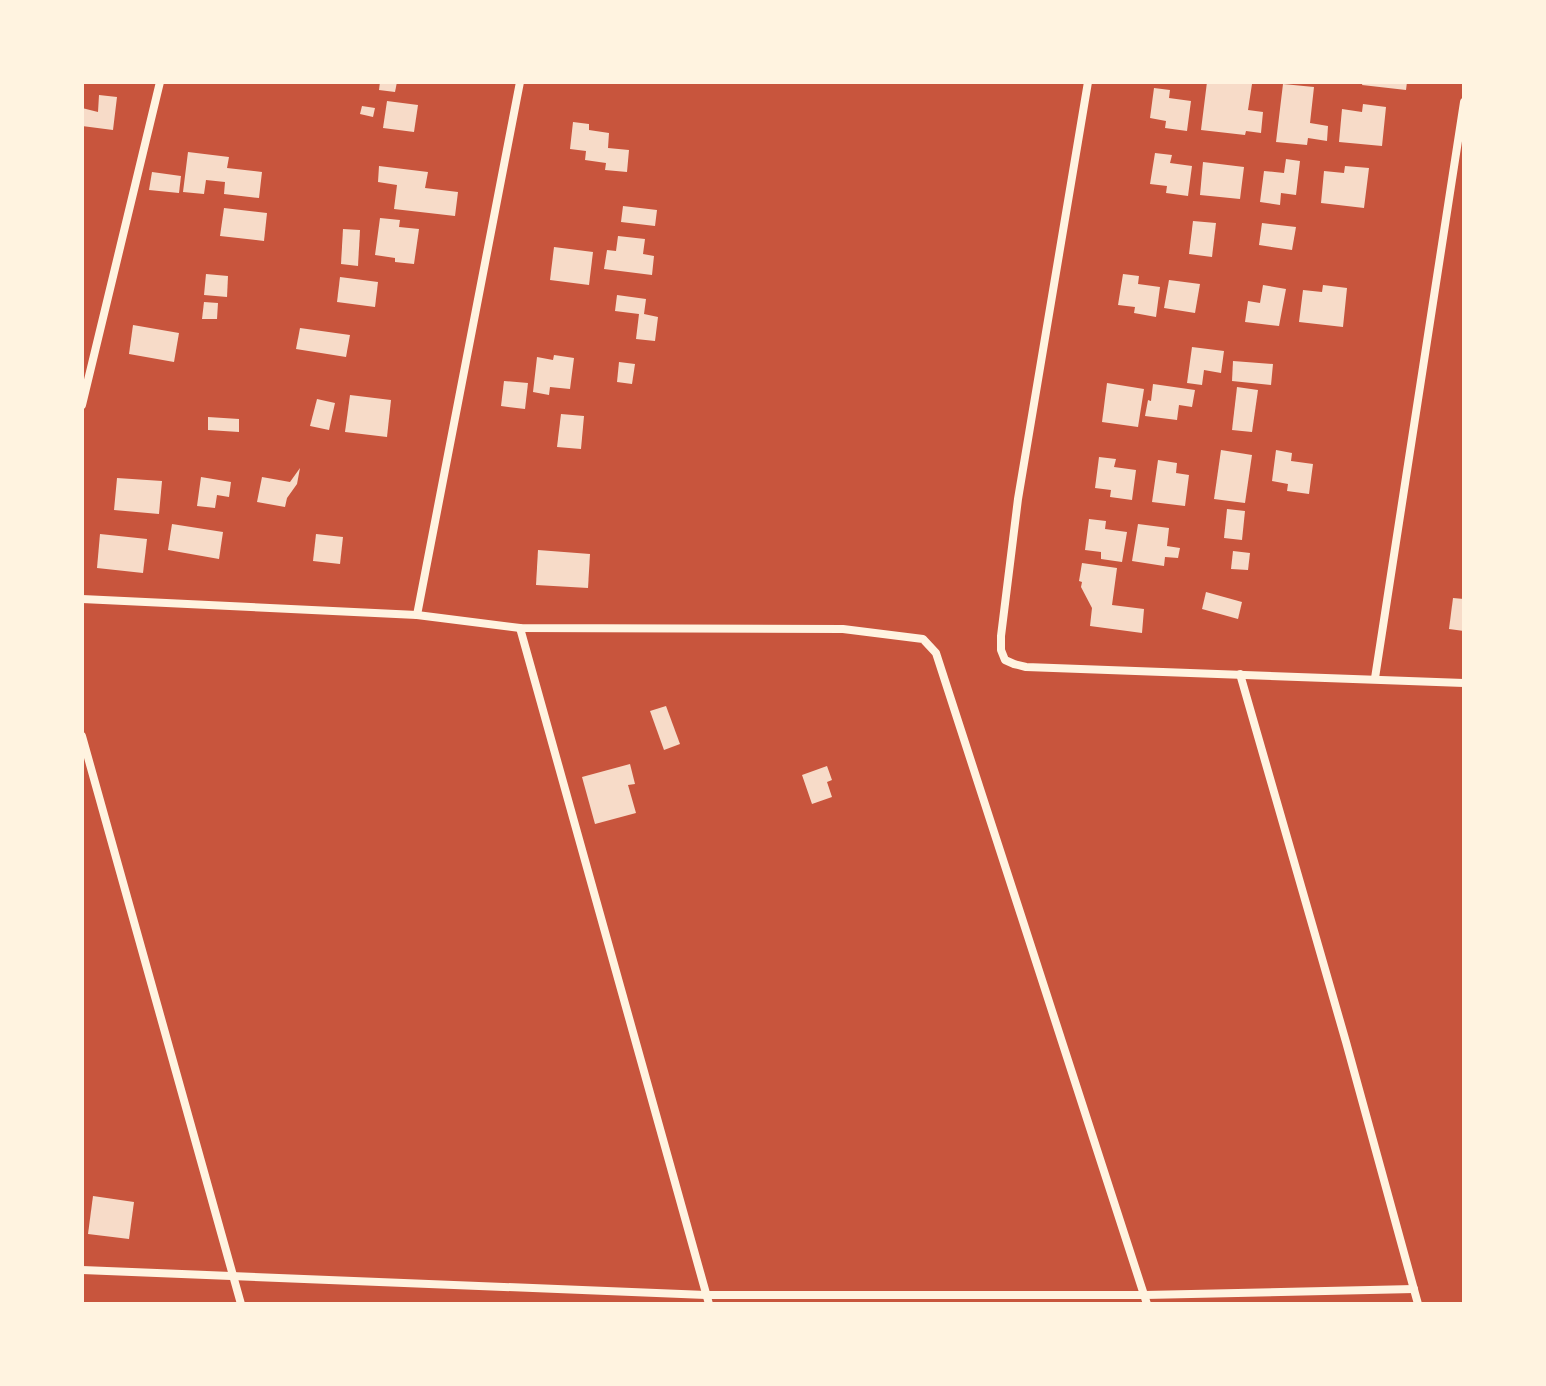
<svg xmlns="http://www.w3.org/2000/svg" width="1546" height="1386" viewBox="0 0 1546 1386" font-family="Figtree,sans-serif">
<style>
.building{fill:#f7dbc8}
.lines{fill:none;stroke-linecap:round;stroke-linejoin:round}
.minor{stroke:#fff3e0;stroke-width:8}
</style>
<rect width="100%" height="100%" fill="#c8553d"/>
<!-- building -->
<g class="building">
<path d="M380,82H397L395,92L379,90Z"/>
<path d="M1207,82L1252,84L1248,110L1263,112L1261,133L1246,131L1245,135L1201,130Z"/>
<path d="M1363,82H1407L1406,90L1362,85Z"/>
<path d="M1283,84L1314,87L1310,123L1328,126L1327,141L1308,138L1307,145L1276,142Z"/>
<path d="M1154,88L1170,90L1169,98L1191,101L1187,131L1165,128L1166,121L1150,118Z"/>
<path d="M99,95L117,97L113,130L82,126V108L98,112Z"/>
<path d="M387,101L418,105L414,132L383,128Z"/>
<path d="M1363,104L1386,107L1382,146L1339,142L1342,109L1362,112Z"/>
<path d="M362,106L375,108L373,117L360,114Z"/>
<path d="M573,122L589,124V130L609,133L608,148L629,150L627,172L605,170L606,163L585,160L586,151L570,149Z"/>
<path d="M188,152L229,157L227,168L262,172L259,198L224,194L225,182L206,180L204,194L183,192Z"/>
<path d="M1155,153L1172,155L1170,163L1192,166L1188,196L1166,193L1167,186L1150,184Z"/>
<path d="M1286,159L1300,161L1296,195L1281,193L1280,205L1260,202L1264,171L1284,173Z"/>
<path d="M1203,162L1244,167L1240,199L1200,195Z"/>
<path d="M379,166L428,172L425,188L458,192L455,216L394,209L397,185L378,182Z"/>
<path d="M1345,166L1369,168L1364,208L1321,203L1324,171L1344,173Z"/>
<path d="M152,172L181,176L179,193L149,190Z"/>
<path d="M623,206L657,210L655,226L621,222Z"/>
<path d="M224,208L267,213L264,241L220,236Z"/>
<path d="M380,218L400,220L399,227L419,229L414,264L395,262V258L375,255Z"/>
<path d="M1193,221L1216,223L1212,257L1189,254Z"/>
<path d="M1262,223L1296,227L1292,250L1259,245Z"/>
<path d="M343,229L360,230L358,266L341,264Z"/>
<path d="M618,236L645,239L643,254L654,256L652,275L604,269L607,250L616,251Z"/>
<path d="M554,247L593,252L589,285L550,280Z"/>
<path d="M206,274L228,276L227,297L204,295Z"/>
<path d="M1123,274L1139,276L1138,284L1160,287L1156,317L1134,313L1135,307L1118,305Z"/>
<path d="M340,277L378,282L375,307L337,302Z"/>
<path d="M1169,280L1200,284L1195,313L1164,308Z"/>
<path d="M1263,285L1286,289L1279,326L1245,322L1248,301L1260,303Z"/>
<path d="M1323,285L1347,288L1343,327L1299,322L1303,290L1322,292Z"/>
<path d="M617,295L646,299L644,314L658,317L655,341L636,339L639,314L615,311Z"/>
<path d="M204,302L218,303L217,319H202Z"/>
<path d="M133,325L179,333L174,362L129,354Z"/>
<path d="M300,328L350,335L346,357L296,349Z"/>
<path d="M1192,347L1224,351L1221,373L1204,370L1202,385L1187,383Z"/>
<path d="M554,355L574,358L570,389L550,387L549,395L533,392L537,357L553,360Z"/>
<path d="M1233,361L1273,364L1271,385L1232,381Z"/>
<path d="M619,362L635,364L632,384L617,382Z"/>
<path d="M504,381L528,383L525,409L501,406Z"/>
<path d="M1107,383L1144,389L1138,427L1102,422Z"/>
<path d="M1153,384L1195,390L1192,407L1179,405L1177,420L1145,416L1148,400L1151,401Z"/>
<path d="M1237,387L1258,390L1252,432L1232,430Z"/>
<path d="M350,395L391,400L387,437L345,432Z"/>
<path d="M317,399L335,403L329,430L310,426Z"/>
<path d="M561,414L584,416L581,449L557,447Z"/>
<path d="M208,417L239,419V432L208,430Z"/>
<path d="M1221,450L1252,455L1245,503L1214,499Z"/>
<path d="M1276,450L1292,453L1291,461L1313,464L1309,494L1287,491L1288,484L1272,481Z"/>
<path d="M1099,457L1116,459L1114,467L1136,470L1132,500L1110,497L1111,490L1095,488Z"/>
<path d="M1158,460L1177,463L1176,473L1189,475L1185,506L1152,502Z"/>
<path d="M300,468L297,484L287,498L285,507L257,502L262,477L290,482Z"/>
<path d="M201,477L231,482L229,497L217,495L215,508L197,506Z"/>
<path d="M117,478L162,481L159,514L114,510Z"/>
<path d="M1227,509L1245,511L1242,540L1224,538Z"/>
<path d="M1089,519L1106,521L1105,529L1127,532L1122,562L1101,559V552L1085,550Z"/>
<path d="M172,524L223,532L219,559L168,550Z"/>
<path d="M1138,524L1169,528L1167,546L1180,548L1178,558L1165,557L1164,566L1132,561Z"/>
<path d="M100,534L147,539L143,573L97,568Z"/>
<path d="M316,534L343,537L340,564L313,561Z"/>
<path d="M538,550L590,554L588,588L536,585Z"/>
<path d="M1233,551L1250,553L1248,570L1231,569Z"/>
<path d="M1082,563L1117,568L1112,605L1144,609L1142,633L1090,626L1092,608L1081,587L1082,582L1079,581Z"/>
<path d="M1206,592L1242,602L1238,619L1202,609Z"/>
<path d="M1453,598L1464,599V631L1449,629Z"/>
<path d="M666,706L680,744L664,750L650,711Z"/>
<path d="M630,764L635,784L628,785L636,813L595,824L582,777Z"/>
<path d="M827,766L832,780L827,782L832,797L812,804L802,775Z"/>
<path d="M93,1196L134,1202L129,1239L88,1234Z"/>
</g>
<g class="lines">
<!-- minor -->
<g class="minor">
<path d="M1088,82L1018,499L1001,636V650L1005,660L1014,664L1026,667L1464,683"/>
<path d="M82,405L160,82"/>
<path d="M82,599L417,615L520,628L843,629L923,639L936,653L1147,1304"/>
<path d="M417,615L520,82"/>
<path d="M520,628L709,1304"/>
<path d="M1240,674L1346,1042L1418,1304"/>
<path d="M1375,678L1464,102"/>
<path d="M82,736L241,1304"/>
<path d="M82,1270L706,1295H1145L1414,1289"/>
</g>
</g>
<!-- border -->
<rect width="1546" height="1386" fill="none" stroke="#fff3e0" stroke-width="168"/>
</svg>
